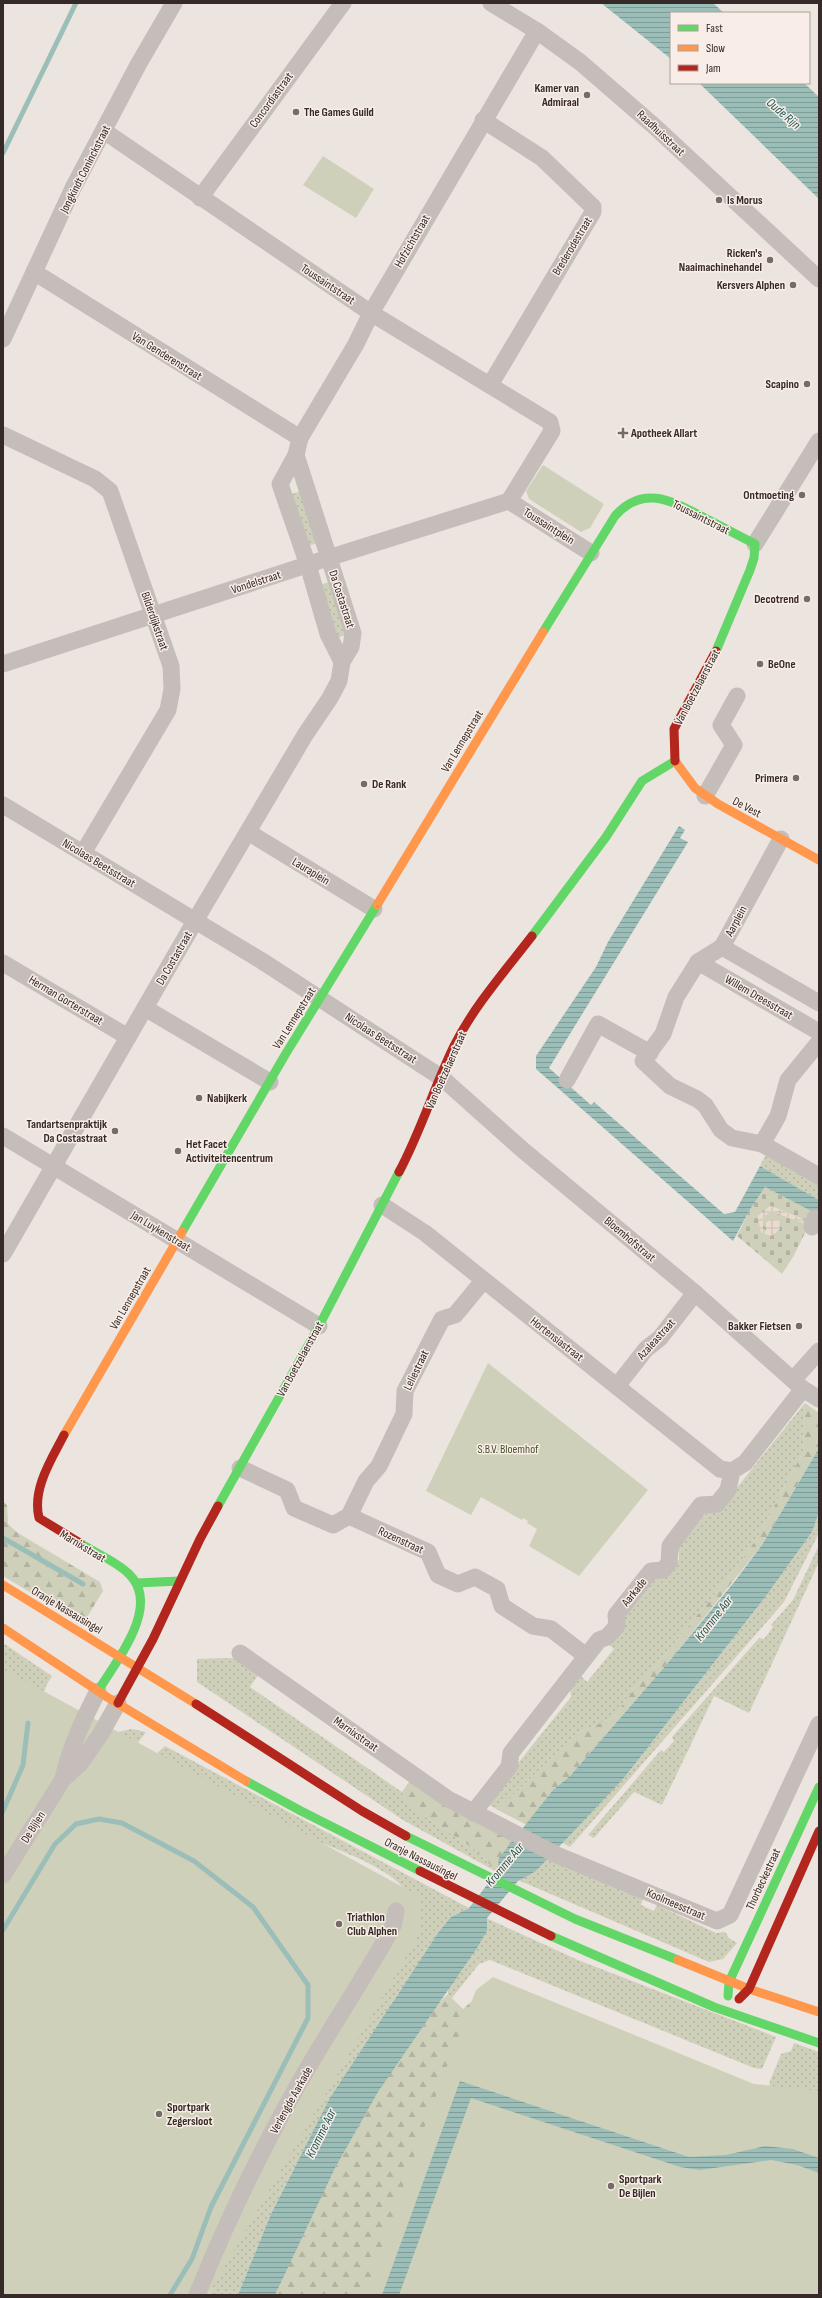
<svg xmlns="http://www.w3.org/2000/svg" width="822" height="2298" viewBox="0 0 822 2298" font-family="'Sofia Sans Condensed',sans-serif">
<style>
.grass{fill:url(#grass-dots)}
.forest{fill:url(#forest-firs)}
.cemetery{fill:url(#cemetery-stones)}
.park{fill:#cfd0ba}
.plaza{fill:url(#plaza-grid)}
.water{fill:url(#water-rules)}
.lines{fill:none;stroke-linecap:round;stroke-linejoin:round}
.stream{stroke:#9cbeb9;stroke-width:5}
.street{stroke:#c4bdb9;stroke-width:17}
.fast{stroke:#63d668;stroke-width:9}
.slow{stroke:#ff974d;stroke-width:9}
.jam{stroke:#b3261e;stroke-width:9}
.poi-dot{fill:#756b67;stroke:#f9eee7;stroke-width:1.5}
.labels{text-anchor:middle;stroke-width:3;stroke-linejoin:round;paint-order:stroke}
.poi-label{font-size:12px;font-weight:bold;fill:#352a27;stroke:#f9eee7;text-anchor:start}
.street-label{font-size:12px;fill:#352a27;stroke:#f9eee7}
.park-label{font-size:12px;fill:#48522c;stroke:#f9eee7}
.water-label{font-size:13px;font-style:italic;fill:#1e5553;stroke:#f9eee7}
</style>
<defs>
<pattern id="grass-dots" width="8" height="8" patternUnits="userSpaceOnUse"><rect width="8" height="8" fill="#cfd0ba"/><path d="M2 2h.1M6 6h.1" fill="none" stroke="#b2b3a0" stroke-width="1.8" stroke-linecap="round"/></pattern>
<pattern id="forest-firs" width="22" height="20" patternUnits="userSpaceOnUse"><rect width="22" height="20" fill="#cfd0ba"/><path d="M5 1l3.5 6h-7zM16 11l3.5 6h-7z" fill="#b2b3a0"/></pattern>
<pattern id="cemetery-stones" width="16" height="16" patternUnits="userSpaceOnUse"><rect width="16" height="16" fill="#cfd0ba"/><path d="M2 7V4a2 2 0 0 1 4 0v3zM10 15v-3a2 2 0 0 1 4 0v3z" fill="#b2b3a0"/></pattern>
<pattern id="plaza-grid" width="8" height="8" patternUnits="userSpaceOnUse"><rect width="8" height="8" fill="#eadbcf"/><path d="M0 4h8M4 0v8" fill="none" stroke="#c9bcb2"/></pattern>
<pattern id="water-rules" width="6" height="5" patternUnits="userSpaceOnUse"><rect width="6" height="5" fill="#9cbeb9"/><path d="M0 2.5h6" fill="none" stroke="#809b96"/></pattern>
</defs>
<rect width="100%" height="100%" fill="#ece5df"/>
<!-- grass -->
<g class="grass">
<path d="M304,490L320,542L308,546L292,494Z"/>
<path d="M332,581L348,634L337,638L320,585Z"/>
<path d="M766,1154L819,1183V1200L760,1166Z"/>
<path d="M805,1403L803,1452L758,1537L735,1569L664,1656L636,1686L614,1717L576,1734L498,1810L486,1803L571,1697L570,1685L580,1675L587,1682L614,1649L609,1645L622,1615L653,1578L664,1577L679,1559L678,1547L707,1512L719,1510Z"/>
<path d="M819,1512V1533L784,1602L570,1847L561,1842L624,1778L766,1596L812,1532Z"/>
<path d="M819,1545V1562L749,1713L714,1696L662,1805L634,1792L594,1838L588,1835L661,1750L664,1752L674,1741L672,1737L759,1638L764,1639L773,1627L771,1625L793,1600Z"/>
<path d="M3,1643L52,1676L46,1686L42,1699L3,1675Z"/>
<path d="M230,1658L238,1659L259,1674L250,1687L402,1792C407,1810 459,1837 475,1850C483,1857 490,1865 497,1872L403,1820L197,1682V1659Z"/>
<path d="M132,1729L146,1732L137,1744L118,1732Z"/>
<path d="M165,1746L469,1908L451,1917L397,1995L294,2168L271,2214L238,2295H209L252,2187L406,1891C382,1860 318,1845 283,1826C240,1803 198,1779 155,1755Z"/>
<path d="M547,1857L643,1899L641,1905L654,1911L657,1905L716,1933L725,1932L729,1938L737,1943L723,1959L709,1962L518,1880L536,1871Z"/>
<path d="M484,1917L578,1960L776,2037L762,2069L754,2068L490,1960L479,1964L452,1998L448,1994V1989L487,1931Z"/>
<path d="M794,2043L819,2052V2117L769,2090L770,2081L781,2054L791,2051Z"/>
</g>
<!-- forest -->
<g class="forest">
<path d="M805,1403L819,1413V1448L762,1545L667,1664L570,1776L553,1790L527,1825L498,1810L576,1734L614,1717L636,1686L664,1656L735,1569L758,1537L803,1452Z"/>
<path d="M3,1502L7,1505L8,1524L18,1533L100,1582L103,1591L83,1624L3,1576Z"/>
<path d="M411,1779L513,1840L497,1872C490,1865 483,1857 475,1850C459,1837 406,1810 402,1792Z"/>
<path d="M492,1984L380,2295H275C309,2214 350,2133 399,2059C415,2036 428,2013 448,1994L463,2009Z"/>
</g>
<!-- cemetery -->
<path class="cemetery" d="M765,1187L814,1212L810,1222L771,1206L758,1216L761,1232L771,1236L780,1229L779,1221L772,1218L766,1223L767,1231L763,1229L762,1218L771,1211L809,1225L793,1257L782,1274L737,1236L749,1211Z"/>
<!-- park -->
<g class="park">
<path d="M323,156L374,189L356,218L303,185Z"/>
<path d="M543,465L604,504L590,528L581,532L529,499L526,491Z"/>
<path d="M488,1363L648,1490L579,1576L529,1546L537,1529L527,1523L528,1521L523,1518L522,1520L481,1497L471,1515L426,1491Z"/>
<path d="M3,1669L421,1897L420,1933L208,2295H3Z"/>
<path d="M493,1977L754,2084L819,2091V2295H365L428,2117L476,1990Z"/>
</g>
<!-- plaza -->
<path class="plaza" d="M770,1206L810,1222L809,1225L771,1211L762,1218L763,1229L767,1231L766,1223L772,1218L779,1221L780,1229L771,1236L761,1232L758,1216Z"/>
<!-- water -->
<g class="water">
<path d="M601,3H713L724,13H671V59Z"/>
<path d="M699,83H804L819,97V199Z"/>
<path d="M679,826L685,830L680,838L688,842L549,1068L591,1105L594,1102L724,1214L735,1212L760,1166L819,1200V1215L765,1187L749,1211L733,1241L536,1069V1056L596,967L608,942Z"/>
<path d="M819,1448V1512L812,1532L766,1596L624,1778L536,1871L518,1881L487,1918V1931L477,1948L378,2092L335,2168L275,2295H238L271,2214L330,2098L438,1933L451,1917L469,1908L497,1872L499,1858L553,1790L570,1776L667,1664L735,1581L762,1545Z"/>
<path d="M460,2081L689,2157L726,2155L765,2146L793,2149L819,2158V2173L797,2165L771,2160L700,2170L680,2167L471,2098L399,2295H382Z"/>
</g>
<g class="lines">
<!-- stream -->
<g class="stream">
<path d="M3,153L76,3"/>
<path d="M3,1538L83,1584"/>
<path d="M3,1811L23,1765L28,1723"/>
<path d="M3,1930L55,1844L76,1824L99,1819L122,1823L194,1861L253,1907L308,1985V2018L211,2207L192,2259L170,2295"/>
</g>
<!-- street -->
<g class="street">
<path d="M491,3L537,31L580,62L654,126L819,279"/>
<path d="M483,120L542,158L593,207V212L490,385"/>
<path d="M104,131L371,313L550,422L552,431L509,501L591,553"/>
<path d="M200,198L343,3"/>
<path d="M34,272L300,438"/>
<path d="M3,339L73,188L138,65L174,3"/>
<path d="M3,435L95,479L110,491L171,666L172,689L168,710L83,853"/>
<path d="M755,544L819,441"/>
<path d="M342,662L328,634L308,565L280,484L296,455L300,438L356,344L371,313L537,31"/>
<path d="M3,664L328,558L509,501"/>
<path d="M705,796L734,745L721,725L737,696"/>
<path d="M3,805L262,961L442,1078L524,1151L695,1293L803,1389L819,1399"/>
<path d="M248,832L374,909"/>
<path d="M781,839L722,947L819,1003"/>
<path d="M722,947L698,962L676,997L663,1034L643,1061L670,1086L697,1099L705,1105L721,1130L732,1138L762,1144L778,1116L788,1080L819,1042"/>
<path d="M698,962L819,1032"/>
<path d="M3,963L128,1037"/>
<path d="M145,1008L270,1082"/>
<path d="M567,1080L598,1024L650,1053"/>
<path d="M3,1136L319,1326"/>
<path d="M762,1144L819,1176"/>
<path d="M382,1205L425,1233L720,1469L732,1471"/>
<path d="M812,1227L815,1218L819,1220"/>
<path d="M3,1254L195,921L305,735L330,698L339,681L342,662L351,647L353,633L296,455"/>
<path d="M793,1380L819,1351"/>
<path d="M617,1386L646,1349L660,1338L695,1293"/>
<path d="M240,1468L287,1490L294,1508L333,1525L349,1516L428,1552L438,1575L458,1584L475,1577L497,1589L502,1606L533,1626L551,1629L586,1656"/>
<path d="M349,1516L366,1481L379,1466L404,1414L405,1391L442,1319L455,1315L483,1281"/>
<path d="M240,1653L448,1799L557,1855L717,1921L730,1915L819,1724"/>
<path d="M63,1779C70,1747 83,1720 98,1691"/>
<path d="M473,1813L509,1767L511,1753L599,1640L607,1637L617,1626L616,1615L651,1571L663,1570L669,1563L670,1546L701,1505L717,1504L728,1490L732,1471L745,1463L803,1389"/>
<path d="M3,1875L63,1779L80,1764L100,1735L118,1703"/>
<path d="M197,2295C228,2217 265,2142 307,2069C333,2025 361,1982 387,1937L393,1926L396,1911"/>
</g>
<!-- fast -->
<g class="fast">
<path d="M543,632L615,516C643,484 672,501 703,517C720,526 738,535 755,544L754,558L750,570L716,651"/>
<path d="M532,936L606,837L642,781L675,761"/>
<path d="M182,1232L285,1055L377,905"/>
<path d="M218,1506L319,1326L399,1172"/>
<path d="M80,1543C95,1553 116,1561 129,1574C162,1606 116,1661 98,1691"/>
<path d="M137,1583L179,1581"/>
<path d="M246,1781L301,1811L420,1871"/>
<path d="M406,1836L575,1919L678,1960"/>
<path d="M551,1936L714,2007L819,2043"/>
<path d="M728,1996L729,1982L819,1787"/>
</g>
<!-- slow -->
<g class="slow">
<path d="M675,761L695,788L718,804L819,860"/>
<path d="M377,905L543,632"/>
<path d="M64,1435L182,1232"/>
<path d="M3,1585L196,1704"/>
<path d="M3,1628L107,1697L246,1781"/>
<path d="M678,1960L749,1989L819,2012"/>
</g>
<!-- jam -->
<g class="jam">
<path d="M675,761L674,729L716,651"/>
<path d="M399,1172C421,1131 434,1087 454,1046C474,1006 505,971 532,936"/>
<path d="M64,1435C51,1460 32,1489 39,1518L80,1543"/>
<path d="M118,1703L153,1639L200,1539L218,1506"/>
<path d="M196,1704L362,1811L406,1836"/>
<path d="M420,1871L551,1936"/>
<path d="M739,1999L749,1989L819,1831"/>
</g>
</g>
<!-- markers -->
<g class="poi-dot">
<circle cx="587" cy="95" r="4"/>
<circle cx="296" cy="112" r="4"/>
<circle cx="719" cy="200" r="4"/>
<circle cx="770" cy="260" r="4"/>
<circle cx="793" cy="285" r="4"/>
<circle cx="807" cy="384" r="4"/>
<path d="M621 427h4v4h4v4h-4v4h-4v-4h-4v-4h4z"/>
<circle cx="802" cy="495" r="4"/>
<circle cx="807" cy="599" r="4"/>
<circle cx="760" cy="664" r="4"/>
<circle cx="796" cy="778" r="4"/>
<circle cx="364" cy="784" r="4"/>
<circle cx="199" cy="1098" r="4"/>
<circle cx="115" cy="1131" r="4"/>
<circle cx="178" cy="1151" r="4"/>
<circle cx="799" cy="1326" r="4"/>
<circle cx="339" cy="1924" r="4"/>
<circle cx="159" cy="2114" r="4"/>
<circle cx="611" cy="2186" r="4"/>
</g>
<g class="labels">
<!-- poi labels -->
<g class="poi-label">
<text x="579" y="92" text-anchor="end">Kamer van<tspan x="579" dy="14">Admiraal</tspan></text>
<text x="304" y="116">The Games Guild</text>
<text x="727" y="204">Is Morus</text>
<text x="762" y="257" text-anchor="end">Ricken's<tspan x="762" dy="14">Naaimachinehandel</tspan></text>
<text x="785" y="289" text-anchor="end">Kersvers Alphen</text>
<text x="799" y="388" text-anchor="end">Scapino</text>
<text x="631" y="437">Apotheek Allart</text>
<text x="794" y="499" text-anchor="end">Ontmoeting</text>
<text x="799" y="603" text-anchor="end">Decotrend</text>
<text x="768" y="668">BeOne</text>
<text x="788" y="782" text-anchor="end">Primera</text>
<text x="372" y="788">De Rank</text>
<text x="207" y="1102">Nabijkerk</text>
<text x="107" y="1128" text-anchor="end">Tandartsenpraktijk<tspan x="107" dy="14">Da Costastraat</tspan></text>
<text x="186" y="1148">Het Facet<tspan x="186" dy="14">Activiteitencentrum</tspan></text>
<text x="791" y="1330" text-anchor="end">Bakker Fietsen</text>
<text x="347" y="1921">Triathlon<tspan x="347" dy="14">Club Alphen</tspan></text>
<text x="167" y="2111">Sportpark<tspan x="167" dy="14">Zegersloot</tspan></text>
<text x="619" y="2183">Sportpark<tspan x="619" dy="14">De Bijlen</tspan></text>
</g>
<!-- street labels -->
<g class="street-label">
<text transform="translate(271 100) rotate(-54)" y="4">Concordiastraat</text>
<text transform="translate(661 133) rotate(43)" y="4">Raadhuisstraat</text>
<text transform="translate(85 169) rotate(-63)" y="4">Jongkindt Coninckstraat</text>
<text transform="translate(412 241) rotate(-60)" y="4">Hofzichtstraat</text>
<text transform="translate(572 246) rotate(-59)" y="4">Brederodestraat</text>
<text transform="translate(328 284) rotate(34)" y="4">Toussaintstraat</text>
<text transform="translate(167 356) rotate(32)" y="4">Van Genderenstraat</text>
<text transform="translate(701 517) rotate(27)" y="4">Toussaintstraat</text>
<text transform="translate(549 526) rotate(32)" y="4">Toussaintplein</text>
<text transform="translate(256 582) rotate(-18)" y="4">Vondelstraat</text>
<text transform="translate(342 599) rotate(72)" y="4">Da Costastraat</text>
<text transform="translate(155 621) rotate(71)" y="4">Bilderdijkstraat</text>
<text transform="translate(697 687) rotate(-62)" y="4">Van Boetzelaerstraat</text>
<text transform="translate(462 741) rotate(-59)" y="4">Van Lennepstraat</text>
<text transform="translate(747 807) rotate(28)" y="4">De Vest</text>
<text transform="translate(99 863) rotate(31)" y="4">Nicolaas Beetsstraat</text>
<text transform="translate(311 871) rotate(31)" y="4">Lauraplein</text>
<text transform="translate(736 921) rotate(-62)" y="4">Aarplein</text>
<text transform="translate(174 958) rotate(-60)" y="4">Da Costastraat</text>
<text transform="translate(759 997) rotate(30)" y="4">Willem Dreesstraat</text>
<text transform="translate(66 1000) rotate(31)" y="4">Herman Gorterstraat</text>
<text transform="translate(294 1018) rotate(-58)" y="4">Van Lennepstraat</text>
<text transform="translate(381 1038) rotate(33)" y="4">Nicolaas Beetsstraat</text>
<text transform="translate(446 1070) rotate(-66)" y="4">Van Boetzelaerstraat</text>
<text transform="translate(161 1231) rotate(31)" y="4">Jan Luykenstraat</text>
<text transform="translate(630 1239) rotate(40)" y="4">Bloemhofstraat</text>
<text transform="translate(130 1298) rotate(-60)" y="4">Van Lennepstraat</text>
<text transform="translate(557 1339) rotate(38)" y="4">Hortensiastraat</text>
<text transform="translate(656 1339) rotate(-48)" y="4">Azaleastraat</text>
<text transform="translate(300 1359) rotate(-61)" y="4">Van Boetzelaerstraat</text>
<text transform="translate(416 1370) rotate(-64)" y="4">Leliestraat</text>
<text transform="translate(401 1540) rotate(25)" y="4">Rozenstraat</text>
<text transform="translate(83 1546) rotate(31)" y="4">Marnixstraat</text>
<text transform="translate(634 1592) rotate(-51)" y="4">Aarkade</text>
<text transform="translate(67 1610) rotate(31)" y="4">Oranje Nassausingel</text>
<text transform="translate(356 1734) rotate(35)" y="4">Marnixstraat</text>
<text transform="translate(33 1827) rotate(-58)" y="4">De Bijlen</text>
<text transform="translate(421 1859) rotate(27)" y="4">Oranje Nassausingel</text>
<text transform="translate(763 1879) rotate(-65)" y="4">Thorbeckestraat</text>
<text transform="translate(676 1904) rotate(23)" y="4">Koolmeesstraat</text>
<text transform="translate(291 2100) rotate(-61)" y="4">Verlengde Aarkade</text>
</g>
<!-- park labels -->
<g class="park-label">
<text x="508" y="1453">S.B.V. Bloemhof</text>
</g>
<!-- water labels -->
<g class="water-label">
<text transform="translate(784 113) rotate(41)" y="5">Oude Rijn</text>
<text transform="translate(713 1618) rotate(-52)" y="5">Kromme Aar</text>
<text transform="translate(504 1864) rotate(-50)" y="5">Kromme Aar</text>
<text transform="translate(320 2133) rotate(-64)" y="5">Kromme Aar</text>
</g>
</g>
<!-- border -->
<rect width="822" height="2298" fill="none" stroke="#352a27" stroke-width="8"/>
<!-- legend -->
<rect x="670" y="12" width="140" height="72" fill="#f9eee7" stroke="#aba09a"/>
<rect x="678" y="25" width="20" height="6" fill="#63d668" stroke="#aba09a"/>
<text x="706" y="32" font-size="12" fill="#352a27">Fast</text>
<rect x="678" y="45" width="20" height="6" fill="#ff974d" stroke="#aba09a"/>
<text x="706" y="52" font-size="12" fill="#352a27">Slow</text>
<rect x="678" y="65" width="20" height="6" fill="#b3261e" stroke="#aba09a"/>
<text x="706" y="72" font-size="12" fill="#352a27">Jam</text>
</svg>
